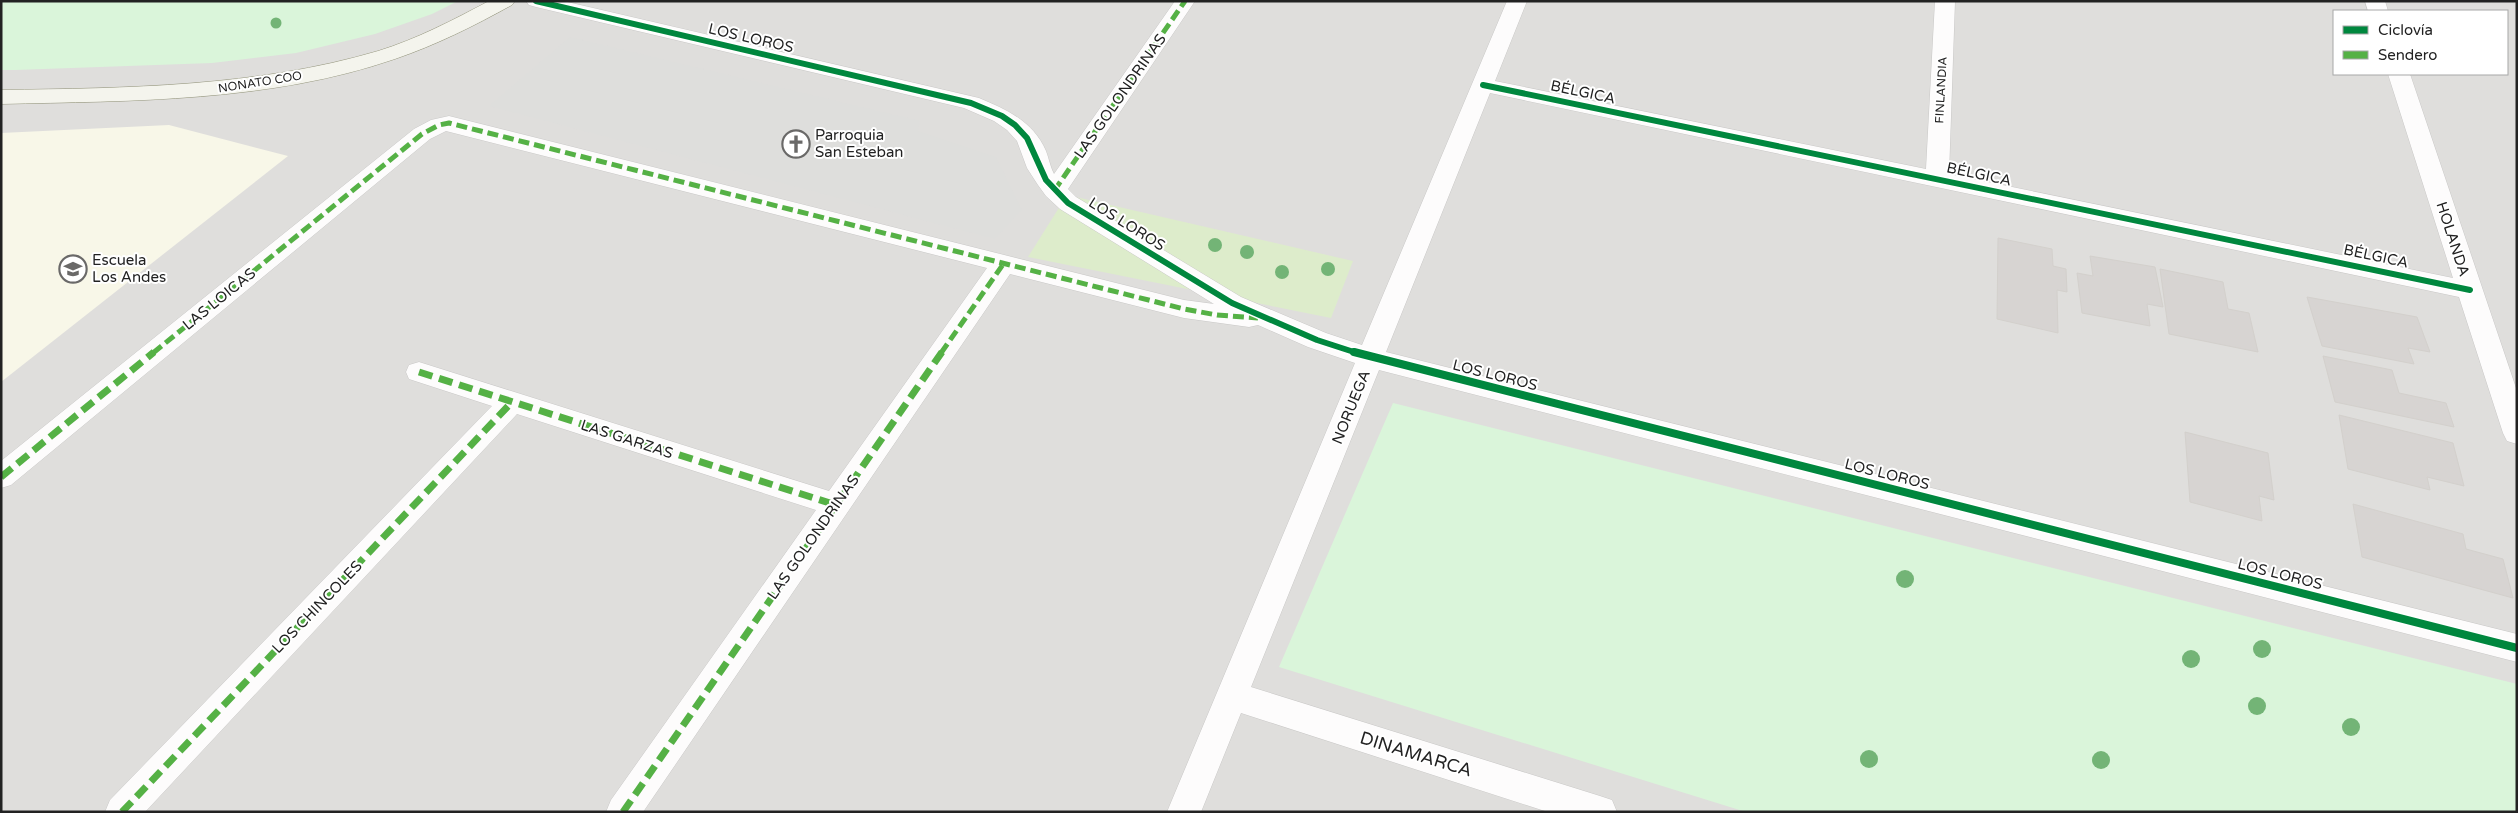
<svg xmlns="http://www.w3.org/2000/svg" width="2518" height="813" viewBox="0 0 2518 813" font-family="'Varela Round',sans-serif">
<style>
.residential{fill:#dfdedc;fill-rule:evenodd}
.education{fill:#f8f7e8}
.religious{fill:#dededc}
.grass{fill:#ddeccb}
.park{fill:#daf5da}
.building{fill:#d7d4d2;stroke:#d3d0cc}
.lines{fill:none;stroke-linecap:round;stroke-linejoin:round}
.street-casing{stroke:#c9c8c7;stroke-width:1}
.secondary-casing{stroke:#999a82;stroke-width:1}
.street{fill:#fdfcfc;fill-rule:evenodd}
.secondary{fill:#f4f4ed;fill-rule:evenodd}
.quiet-far1{stroke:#55b145;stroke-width:5;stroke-dasharray:11 5;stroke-linecap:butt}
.quiet{stroke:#55b145;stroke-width:7;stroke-dasharray:14 7;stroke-linecap:butt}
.cycleway-far1-casing{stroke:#fff;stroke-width:9}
.cycleway-casing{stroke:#fff;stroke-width:11}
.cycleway-far1{stroke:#00873e;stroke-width:6}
.cycleway{stroke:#00873e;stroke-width:8}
.tree{fill:#73b476}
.labels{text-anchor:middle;stroke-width:4;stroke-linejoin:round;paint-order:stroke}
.far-street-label{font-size:12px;fill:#222;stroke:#fff}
.street-label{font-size:15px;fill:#222;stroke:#fff}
.poi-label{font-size:15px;fill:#222;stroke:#fff;text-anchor:start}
.near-street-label{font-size:18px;fill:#222;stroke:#fff}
</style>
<rect width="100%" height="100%" fill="#f0eeeb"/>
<!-- residential -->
<path class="residential" d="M1,1H2517V812H1ZM2334,11H2507V74H2334Z"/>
<!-- education -->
<path class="education" d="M169,125L288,156L1,382V133Z"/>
<!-- religious -->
<path class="religious" d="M570,37L920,121L918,131L996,157L1022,210L995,239L489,106Z"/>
<!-- grass -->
<path class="grass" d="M1067,195L1353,261L1331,318L1028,257Z"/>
<!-- park -->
<g class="park">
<path d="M1,1H458L432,14L375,34L296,53L212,63L15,70H1Z"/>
<path d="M1393,403L2517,684V812H1746L1279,667Z"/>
</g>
<!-- building -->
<g class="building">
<path d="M1998,238L2052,249L2053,266L2066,269L2067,292L2057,290L2058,333L1997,319Z"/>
<path d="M2090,256L2155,267L2163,307L2147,304L2150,326L2082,313L2077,273L2093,276Z"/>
<path d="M2160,269L2223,282L2228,309L2249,313L2258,352L2169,334Z"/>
<path d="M2307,297L2417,317L2430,352L2408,348L2414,364L2322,346Z"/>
<path d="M2323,356L2392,370L2399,393L2446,403L2454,427L2335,402Z"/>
<path d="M2339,415L2453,443L2464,486L2427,477L2430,490L2348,469Z"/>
<path d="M2185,432L2268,453L2274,500L2259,496L2262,521L2190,502Z"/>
<path d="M2353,504L2463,534L2466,549L2503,559L2513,598L2362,557Z"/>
</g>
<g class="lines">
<!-- street casing -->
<g class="street-casing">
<g id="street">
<path d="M526,1H563L979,98C1007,110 1033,121 1046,151C1049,159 1050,166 1054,174L1175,1H1195L1068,189L1076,197L1241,297L1326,333L1362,345L1507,1H1527L1495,81L1926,169L1935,1H1955L1949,174L2453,278L2388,74H2410L2517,391V444L2507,441L2503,433L2459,297L1490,93L1386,352L2517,634V662L1379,370L1251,687L1600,796L1612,800L1617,812H1548L1241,713L1201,812H1167L1355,363L1308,347L1258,325L1249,327L1184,318L1010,274L643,812H606L611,800L816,510L517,414L145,812H105L110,800L492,406L409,379L406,372L409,365L419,362L829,491L987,268L446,131L430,139L11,485L1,488V461L414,129L431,120L449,116L1184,300L1214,304L1060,209L1046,196L1038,185L1027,168L1017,141L1007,130L994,121L964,108L536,7L529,5Z"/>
<path d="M2365,1H2385L2388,11H2368Z"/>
</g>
</g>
<!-- secondary casing -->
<g class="secondary-casing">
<path id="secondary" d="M489,1H515L512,5C474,26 436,45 395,59C270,102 132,101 1,104V90C127,88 256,87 378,51C417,39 453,20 489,1Z"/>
</g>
<!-- street -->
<use href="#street" class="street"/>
<!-- secondary -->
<use href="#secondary" class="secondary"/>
<!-- quiet-far1 -->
<g class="quiet-far1">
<path d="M1054,191L1185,1"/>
<path d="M153,353L422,134L439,125L449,123L1184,309L1217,315L1258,318"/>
<path d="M941,353L1004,263"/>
</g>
<!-- quiet -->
<g class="quiet">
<path d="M419,372L836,505"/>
<path d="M1,477L154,352"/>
<path d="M122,812L512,402"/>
<path d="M623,812L942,352"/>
</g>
<!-- cycleway-far1 casing -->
<g class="cycleway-far1-casing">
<g id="cycleway-far1">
<path d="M536,1L971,103L1002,116L1015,125L1027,138L1046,180L1068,203L1232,303L1317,340L1357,353"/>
<path d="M1483,85L2470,290"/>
</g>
</g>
<!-- cycleway casing -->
<g class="cycleway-casing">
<path id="cycleway" d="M1354,352L2517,648"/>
</g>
<!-- cycleway-far1 -->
<use href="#cycleway-far1" class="cycleway-far1"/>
<!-- cycleway -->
<use href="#cycleway" class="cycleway"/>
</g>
<!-- trees -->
<g class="tree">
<circle cx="276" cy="23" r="5.5"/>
<circle cx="1215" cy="245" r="7"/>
<circle cx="1247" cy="252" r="7"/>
<circle cx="1328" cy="269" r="7"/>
<circle cx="1282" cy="272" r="7"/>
<circle cx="1905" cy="579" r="9"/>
<circle cx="2262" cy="649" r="9"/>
<circle cx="2191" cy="659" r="9"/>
<circle cx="2257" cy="706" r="9"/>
<circle cx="2351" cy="727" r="9"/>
<circle cx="1869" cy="759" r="9"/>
<circle cx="2101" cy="760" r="9"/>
</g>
<!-- icons -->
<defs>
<g id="church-ring" transform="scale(1.4375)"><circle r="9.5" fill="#fff" stroke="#6a6968" stroke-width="1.5"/><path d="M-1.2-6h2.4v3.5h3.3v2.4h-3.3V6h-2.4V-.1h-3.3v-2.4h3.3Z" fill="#6a6968"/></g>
<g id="school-ring" transform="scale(1.4375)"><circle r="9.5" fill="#fff" stroke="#6a6968" stroke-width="1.5"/><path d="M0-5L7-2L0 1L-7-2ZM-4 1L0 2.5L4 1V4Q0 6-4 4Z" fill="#6a6968"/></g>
</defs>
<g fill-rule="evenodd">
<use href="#church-ring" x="796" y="144"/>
<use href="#school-ring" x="73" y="269"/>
</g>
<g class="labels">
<!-- far-street labels -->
<g class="far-street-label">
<text transform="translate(260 82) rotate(-9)" y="4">NONATO COO</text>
<text transform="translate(1941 90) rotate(-87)" y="4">FINLANDIA</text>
</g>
<!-- street labels -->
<g class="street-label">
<text transform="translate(751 38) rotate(13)" y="5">LOS LOROS</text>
<text transform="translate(1583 92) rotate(12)" y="5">BÉLGICA</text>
<text transform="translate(1120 96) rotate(-55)" y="5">LAS GOLONDRINAS</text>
<text transform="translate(1979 174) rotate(12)" y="5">BÉLGICA</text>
<text transform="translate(1127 224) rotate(32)" y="5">LOS LOROS</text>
<text transform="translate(2453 239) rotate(72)" y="5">HOLANDA</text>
<text transform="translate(2376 256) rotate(12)" y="5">BÉLGICA</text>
<text transform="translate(219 299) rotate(-39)" y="5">LAS LOICAS</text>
<text transform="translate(1495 375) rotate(14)" y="5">LOS LOROS</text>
<text transform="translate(1351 407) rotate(-68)" y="5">NORUEGA</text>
<text transform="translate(627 439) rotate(18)" y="5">LAS GARZAS</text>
<text transform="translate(1887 474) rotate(14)" y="5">LOS LOROS</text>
<text transform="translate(813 537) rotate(-55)" y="5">LAS GOLONDRINAS</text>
<text transform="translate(2280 574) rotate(14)" y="5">LOS LOROS</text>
<text transform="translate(317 607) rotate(-46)" y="5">LOS CHINCOLES</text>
</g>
<!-- poi labels -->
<g class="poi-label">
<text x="815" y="140">Parroquia<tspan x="815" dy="17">San Esteban</tspan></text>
<text x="92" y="265">Escuela<tspan x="92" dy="17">Los Andes</tspan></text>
</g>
<!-- near-street labels -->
<g class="near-street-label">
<text transform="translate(1416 754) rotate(17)" y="6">DINAMARCA</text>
</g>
</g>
<!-- border -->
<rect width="2518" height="813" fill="none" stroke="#222222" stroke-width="5"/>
<!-- legend -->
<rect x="2333" y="10" width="175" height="65" fill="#ffffff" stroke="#a7a7a7"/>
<rect x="2343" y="26" width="25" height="8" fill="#00873e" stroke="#a7a7a7"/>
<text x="2378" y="35" font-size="15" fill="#222222">Ciclovía</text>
<rect x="2343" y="51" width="25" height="8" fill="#55b145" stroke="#a7a7a7"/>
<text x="2378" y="60" font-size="15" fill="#222222">Sendero</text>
</svg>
